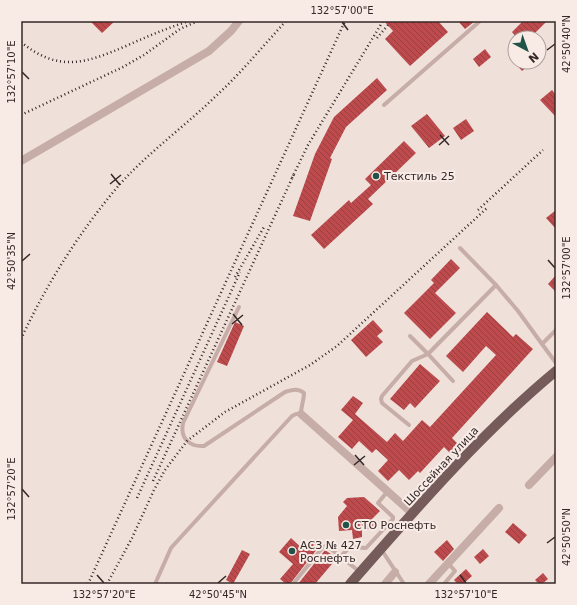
<svg xmlns="http://www.w3.org/2000/svg" width="577" height="605" viewBox="0 0 577 605" font-family="'DejaVu Sans',sans-serif">
<style>
.building{fill:url(#building-back-hatch)}
.lines{fill:none;stroke-linecap:round;stroke-linejoin:round}
.lane{stroke:#c7ada7;stroke-width:4}
.street{stroke:#c7ada7;stroke-width:8}
.primary{stroke:#755b59;stroke-width:10}
.rail{stroke:#342827;stroke-width:2.5;stroke-dasharray:1 3;stroke-linecap:butt}
.ticks{fill:none;stroke:#342827;stroke-width:1.5}
.poi-dot{fill:#205248;stroke:#f8ebe6;stroke-width:1.5}
.labels{text-anchor:middle;stroke-width:4;stroke-linejoin:round;paint-order:stroke}
.poi-label{font-size:11px;fill:#342827;stroke:#f8ebe6;text-anchor:start}
.street-label{font-size:11px;fill:#342827;stroke:#f8ebe6}
.neatline{fill:none;stroke:#342827;stroke-width:1.5}
.ticks-label{font-size:10px;text-anchor:middle;fill:#342827}
</style>
<defs>
<pattern id="building-back-hatch" width="6" height="6" patternUnits="userSpaceOnUse"><rect width="6" height="6" fill="#bd4a4c"/><path d="M-1 5l2 2M0 0l6 6M5-1l2 2" fill="none" stroke="#9a3e3f"/></pattern>
</defs>
<rect width="100%" height="100%" fill="#efe0da"/>
<!-- building -->
<g class="building">
<path d="M90,21H115L102,33Z"/>
<path d="M384,21H438L448,32L410,66L385,39L393,31Z"/>
<path d="M458,21H475L465,29Z"/>
<path d="M523,21H547L534,34L538,38H517L512,32Z"/>
<path d="M485,49L491,57L479,67L473,59Z"/>
<path d="M514,62H525L528,66L522,71Z"/>
<path d="M377,78L387,90L346,127L330,158L332,159L310,221L293,216L315,154L334,117Z"/>
<path d="M552,90L556,95V117L540,100Z"/>
<path d="M427,114L445,136L429,148L411,126Z"/>
<path d="M466,119L474,131L461,140L453,128Z"/>
<path d="M404,141L416,153L368,199L373,204L324,249L311,235L349,200L351,203L371,185L365,179Z"/>
<path d="M556,210V229L546,218Z"/>
<path d="M451,259L460,268L435,293L456,313L430,339L404,313L434,283L431,280Z"/>
<path d="M556,275V292L548,284Z"/>
<path d="M487,312L513,337L516,334L533,349L452,438L458,444L450,453L444,447L420,473L418,471L409,480L399,470L388,481L378,471L388,460L376,449L372,453L359,441L352,449L338,437L353,420L341,410L353,396L363,403L355,414L387,442L395,433L403,441L422,420L430,427L496,355L486,346L463,372L446,356Z"/>
<path d="M373,320L383,331L377,336L383,342L366,357L351,340Z"/>
<path d="M235,322L244,326L227,366L217,362Z"/>
<path d="M420,364L440,381L415,408L410,403L404,410L390,399Z"/>
<path d="M364,497L380,511L372,519L376,523L371,529H362V537L353,539L352,530L339,531L338,517L347,506L343,502L347,498Z"/>
<path d="M513,523L527,535L519,544L505,532Z"/>
<path d="M291,538L305,551L316,539L321,544L290,584H286L280,579L293,564L279,552Z"/>
<path d="M447,540L454,549L443,561L434,552Z"/>
<path d="M483,549L489,556L480,564L474,557Z"/>
<path d="M242,550L250,554L233,584L226,580Z"/>
<path d="M325,550L337,558L315,584H298Z"/>
<path d="M466,569L472,576L463,584H458L454,580Z"/>
<path d="M543,573L548,579L542,584H539L535,580Z"/>
</g>
<g class="lines">
<!-- lane -->
<g class="lane">
<path d="M384,105L480,21"/>
<path d="M460,248L496,285L518,311L542,344"/>
<path d="M556,330L542,344L556,363"/>
<path d="M410,336L428,354L453,381"/>
<path d="M409,425L382,403L381,399L382,396L412,361L428,354L496,285"/>
<path d="M381,549L404,584"/>
<path d="M341,556L350,547L366,548L393,519V517L378,503L387,492"/>
<path d="M155,584L171,548L180,538L292,416L296,414H301C301,406 304,400 304,393C298,388 292,390 285,392L204,446C189,447 180,438 183,423L239,307"/>
<path d="M293,584L323,547L327,546L360,572"/>
<path d="M444,584L455,571L448,563"/>
</g>
<!-- street -->
<g class="street">
<path d="M21,161L209,51L231,31L239,21"/>
<path d="M301,414L413,514"/>
<path d="M529,485L556,457"/>
<path d="M385,584L395,572"/>
<path d="M429,584L499,508"/>
</g>
<!-- primary -->
<path class="primary" d="M350,584C415,510 480,434 556,371"/>
<!-- rail -->
<g class="rail">
<path d="M377,38L388,25"/>
<path d="M21,42C59,73 86,63 126,46C146,37 165,29 186,22"/>
<path d="M21,115L123,67L144,55L180,29L198,21"/>
<path d="M292,178L308,145L383,21"/>
<path d="M478,210L543,150"/>
<path d="M235,277L264,227"/>
<path d="M21,339C47,283 80,231 120,184C149,152 185,126 216,96C241,73 263,46 286,21"/>
<path d="M153,481L294,174"/>
<path d="M137,498L240,272"/>
<path d="M88,584L345,21"/>
<path d="M107,584L132,538L154,490L165,470L187,441L225,412L310,365L337,346L487,208"/>
</g>
</g>
<!-- ticks -->
<path class="ticks" d="M342,22L348,30M547,50L555,44M22,72L29,79M440,135L449,145M439,145L449,136M111,174L120,185M110,184L121,175M548,260L555,268M22,261L30,254M233,314L242,325M232,324L243,315M355,455L364,465M354,465L365,456M22,489L29,497M547,543L555,537M97,575L104,583M460,575L466,583M218,583L226,576"/>
<!-- markers -->
<g class="poi-dot">
<circle cx="376" cy="176" r="4"/>
<circle cx="346" cy="525" r="4"/>
<circle cx="292" cy="551" r="4"/>
</g>
<g class="labels">
<!-- poi labels -->
<g class="poi-label">
<text x="384" y="180">Текстиль 25</text>
<text x="354" y="529">СТО Роснефть</text>
<text x="300" y="549">АСЗ № 427<tspan x="300" dy="13">Роснефть</tspan></text>
</g>
<!-- street labels -->
<g class="street-label">
<text transform="translate(441 466) rotate(-47)" y="4">Шоссейная улица</text>
</g>
</g>
<!-- border -->
<rect width="577" height="605" fill="none" stroke="#f8ebe6" stroke-width="44"/>
<!-- north arrow -->
<g transform="translate(527 50) rotate(139)"><circle r="19" fill="#f8ebe6" stroke="#aa9d9a"/>
<path d="M0-3L7 15L0 10L-7 15Z" fill="#205248"/>
<text y="-6" font-size="11" font-weight="bold" text-anchor="middle" fill="#342827">N</text>
</g>
<rect x="22" y="22" width="533" height="561" class="neatline"/>
<g class="ticks-label">
<text x="342" y="14">132°57'00"E</text>
<text transform="translate(566 44) rotate(-90)" y="4">42°50'40"N</text>
<text transform="translate(11 72) rotate(-90)" y="4">132°57'10"E</text>
<text transform="translate(11 261) rotate(-90)" y="4">42°50'35"N</text>
<text transform="translate(566 268) rotate(-90)" y="4">132°57'00"E</text>
<text transform="translate(11 489) rotate(-90)" y="4">132°57'20"E</text>
<text transform="translate(566 537) rotate(-90)" y="4">42°50'50"N</text>
<text x="104" y="598">132°57'20"E</text>
<text x="218" y="598">42°50'45"N</text>
<text x="466" y="598">132°57'10"E</text>
</g>
</svg>
